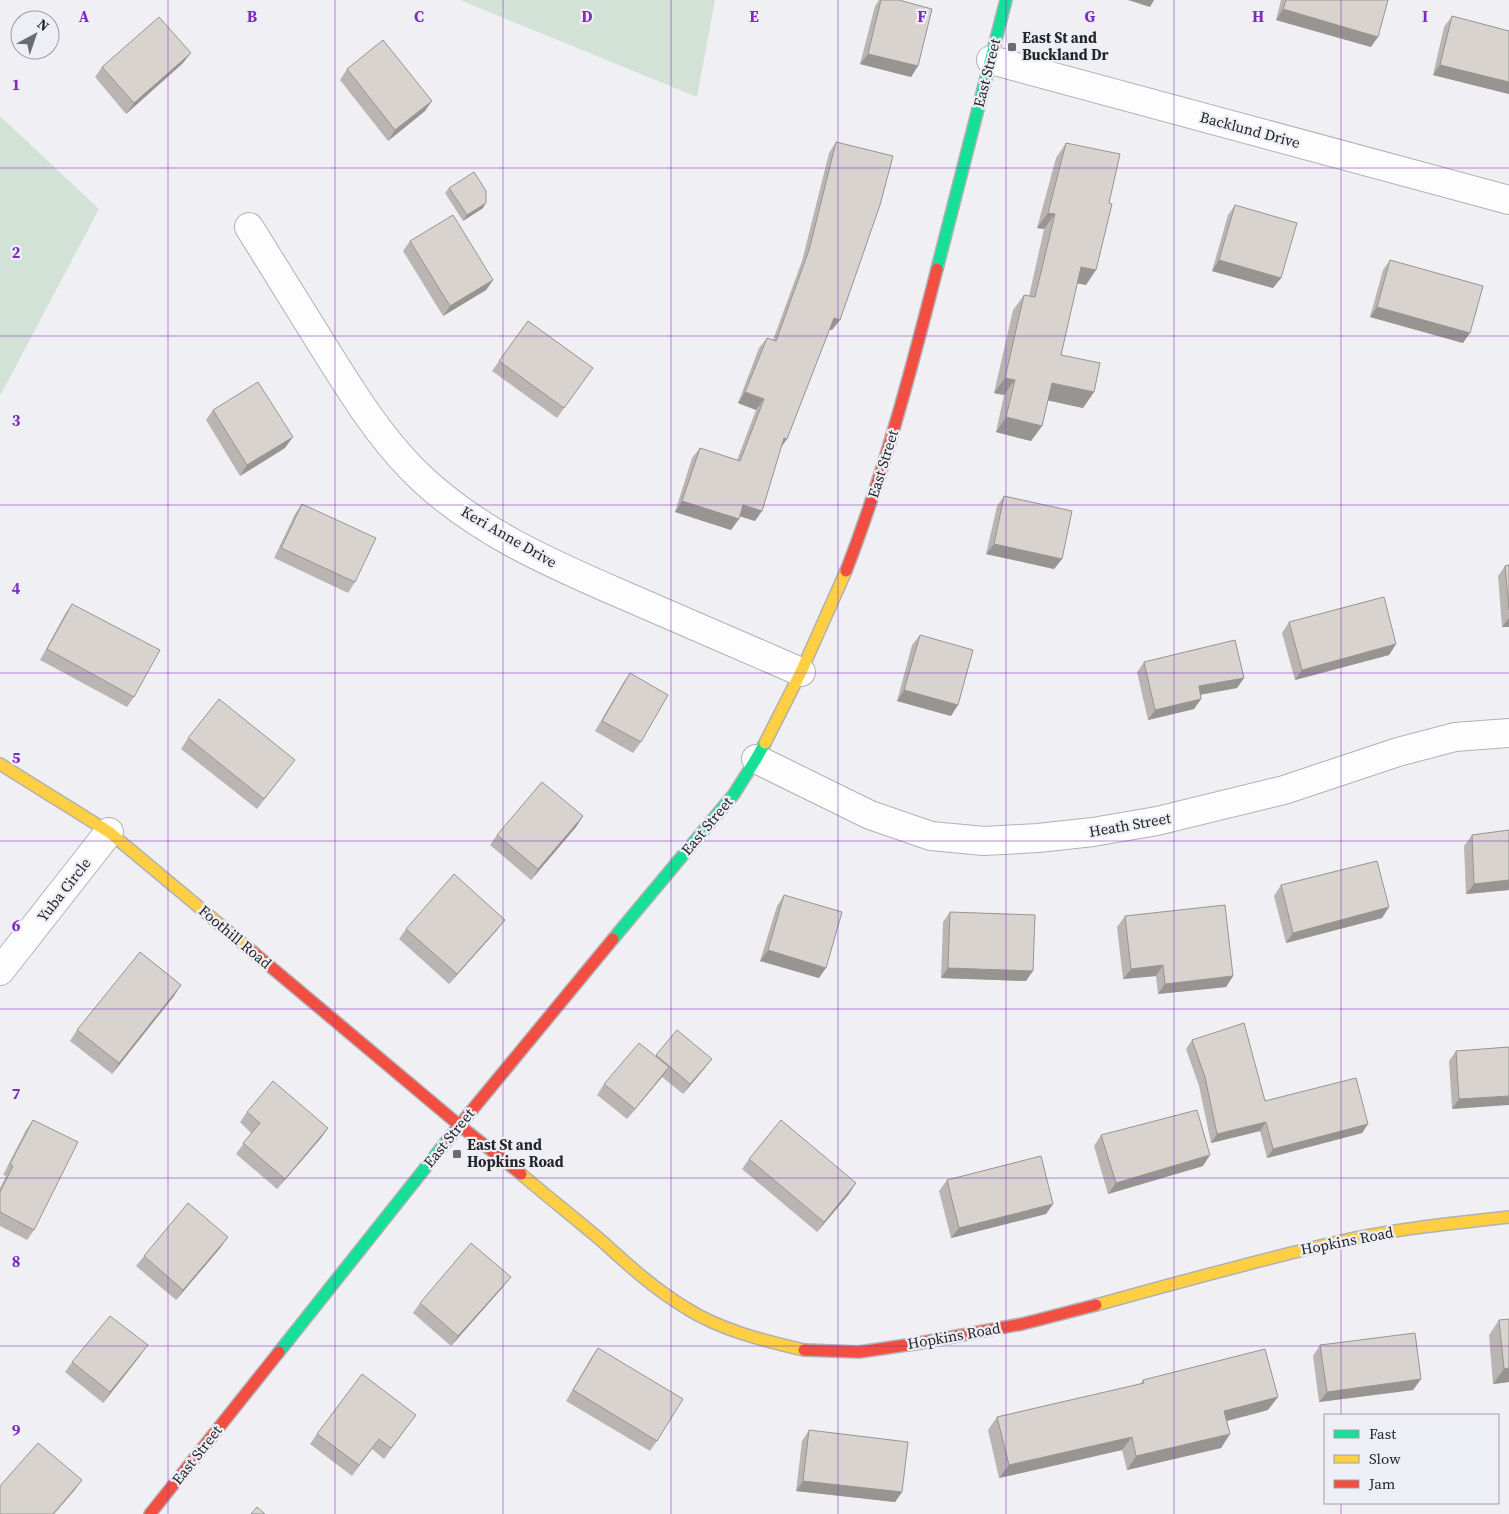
<svg xmlns="http://www.w3.org/2000/svg" width="1509" height="1514" viewBox="0 0 1509 1514" font-family="'Source Serif 4',serif">
<style>
.green{fill:#d2e2d7}
.lines{fill:none;stroke-linecap:round;stroke-linejoin:round}
.street-casing{stroke:#b1b1b4;stroke-width:30}
.fast-casing{stroke:#b1b1b4;stroke-width:14}
.slow-casing{stroke:#b1b1b4;stroke-width:14}
.jam-casing{stroke:#b1b1b4;stroke-width:14}
.street{stroke:#fdfdfd;stroke-width:28}
.fast{stroke:#16e098;stroke-width:11}
.slow{stroke:#ffcf43;stroke-width:11}
.jam{stroke:#f24e42;stroke-width:11}
.wall{fill:#bab5b2}
.shaded-wall{fill:#979491}
.building{fill:#d8d3cf;stroke:#979491}
.grid{fill:none;stroke:#7b2cbf;stroke-width:1;stroke-opacity:0.55}
.poi-dot{fill:#6b6c6f;stroke:#eeeff6;stroke-width:2}
.labels{text-anchor:middle;stroke-width:4.5;stroke-linejoin:round;paint-order:stroke}
.poi-label{font-size:15px;font-weight:bold;fill:#242527;stroke:#eeeff6;text-anchor:start}
.street-label{font-size:15px;fill:#242527;stroke:#eeeff6}
.grid-label{font-size:16px;text-anchor:middle;font-weight:bold;fill:#7b2cbf;stroke:#eeeff6;stroke-width:4.5;stroke-linejoin:round;paint-order:stroke}
</style>
<rect width="100%" height="100%" fill="#f0f0f4"/>
<!-- green -->
<g class="green">
<path d="M460,0H715L697,97Z"/>
<path d="M0,116L99,209L0,396Z"/>
</g>
<g class="lines">
<!-- street casing -->
<g class="street-casing">
<g id="street">
<path d="M991,60L1509,200"/>
<path d="M249,227C274,267 298,306 323,346C350,389 376,432 411,468C472,531 556,566 635,600C690,624 746,648 801,672"/>
<path d="M756,759L870,815L931,836L984,841L1038,838L1093,832L1157,821L1284,790L1398,752L1455,737L1509,733"/>
<path d="M0,971L109,832"/>
</g>
</g>
<!-- fast casing -->
<g class="fast-casing">
<g id="fast">
<path d="M937,269L1006,0"/>
<path d="M613,939L734,794L756,759L765,743"/>
<path d="M279,1352L449,1138"/>
</g>
</g>
<!-- slow casing -->
<g class="slow-casing">
<g id="slow">
<path d="M765,743L801,672L846,571"/>
<path d="M0,764L109,832L253,952"/>
<path d="M521,1174C548,1197 576,1219 603,1242C629,1266 656,1290 686,1308C720,1330 765,1341 804,1350"/>
<path d="M1096,1305C1180,1282 1265,1258 1350,1239C1403,1228 1456,1223 1509,1217"/>
</g>
</g>
<!-- jam casing -->
<g class="jam-casing">
<g id="jam">
<path d="M846,571C884,473 911,371 937,269"/>
<path d="M253,952L459,1125L521,1174"/>
<path d="M449,1138L613,939"/>
<path d="M804,1350L859,1352L914,1344L1022,1324L1096,1305"/>
<path d="M150,1514L279,1352"/>
</g>
</g>
<!-- street -->
<use href="#street" class="street"/>
<!-- fast -->
<use href="#fast" class="fast"/>
<!-- slow -->
<use href="#slow" class="slow"/>
<!-- jam -->
<use href="#jam" class="jam"/>
</g>
<!-- wall -->
<g class="wall">
<path d="M879,0H899L918,66L911,77L860,64L875,6Z"/>
<path d="M1281,0H1388L1371,47L1276,20Z"/>
<path d="M1452,16L1509,31V94L1433,75L1444,27Z"/>
<path d="M183,63L126,114L95,77L102,67Z"/>
<path d="M347,69L425,111L388,141L340,80Z"/>
<path d="M836,142L832,330L829,329L781,447L755,521L739,516L731,530L675,512L692,458L700,448L737,460L756,410L738,403L759,348L767,338L773,340L802,261L829,153Z"/>
<path d="M1066,143L1086,285L1077,283L1061,355L1094,392L1083,408L1048,400L1042,426L1031,441L996,432L1004,395L994,393L1013,310L1024,295L1029,296L1044,229L1037,228L1056,158Z"/>
<path d="M449,188L483,208L463,221L445,193Z"/>
<path d="M1235,205L1281,278L1273,288L1212,271L1228,215Z"/>
<path d="M410,241L493,280L486,290L443,316L403,251Z"/>
<path d="M1390,260L1463,343L1370,317L1383,270Z"/>
<path d="M528,321L593,368L557,418L492,371Z"/>
<path d="M213,410L285,448L240,476L206,420Z"/>
<path d="M1004,496L1062,559L1054,569L986,554L997,506Z"/>
<path d="M302,504L355,582L348,593L274,558L295,514Z"/>
<path d="M1509,565V627H1502L1498,576L1505,566Z"/>
<path d="M72,604L134,697L127,707L40,660L65,614Z"/>
<path d="M1289,622L1396,644L1389,655L1295,680L1282,633Z"/>
<path d="M920,635L951,716L897,701L912,645Z"/>
<path d="M1144,662L1244,678L1237,688L1200,695L1201,699L1194,709L1148,720L1137,672Z"/>
<path d="M630,673L641,742L633,753L595,731L623,683Z"/>
<path d="M188,738L287,770L257,809L181,749Z"/>
<path d="M583,816L576,827L531,880L490,845L497,835Z"/>
<path d="M1509,830V890L1466,894L1464,846L1472,835Z"/>
<path d="M1281,885L1389,907L1382,918L1286,943L1274,896Z"/>
<path d="M784,895L819,978L760,961L777,906Z"/>
<path d="M950,912L1026,981L941,978L943,922Z"/>
<path d="M1125,916L1233,976L1226,987L1158,994L1156,976L1123,979L1117,927Z"/>
<path d="M406,929L497,930L449,984L399,939Z"/>
<path d="M174,996L112,1074L70,1041L77,1030Z"/>
<path d="M1192,1040L1265,1101L1368,1124L1362,1133L1267,1158L1260,1131L1211,1143L1199,1086L1186,1049Z"/>
<path d="M1509,1047L1452,1109L1449,1061L1456,1051Z"/>
<path d="M656,1056L712,1059L704,1069L683,1094L662,1077L627,1119L597,1095L604,1084Z"/>
<path d="M247,1112L328,1128L321,1138L277,1189L236,1154L251,1133L240,1122Z"/>
<path d="M33,1120L34,1230L27,1240L0,1226V1188L6,1176L3,1175L26,1130Z"/>
<path d="M1101,1135L1203,1166L1108,1194L1094,1146Z"/>
<path d="M749,1159L849,1194L817,1232L742,1169Z"/>
<path d="M947,1180L1053,1204L1046,1214L951,1238L939,1191Z"/>
<path d="M221,1247L176,1300L136,1266L144,1256Z"/>
<path d="M503,1287L451,1346L413,1313L420,1303Z"/>
<path d="M1499,1320L1509,1382L1493,1384L1489,1335Z"/>
<path d="M1320,1345L1421,1379L1413,1390L1319,1402L1313,1356Z"/>
<path d="M598,1348L657,1441L650,1451L566,1401L591,1358Z"/>
<path d="M140,1356L103,1403L65,1372L72,1362Z"/>
<path d="M1143,1380L1268,1410L1227,1421L1230,1434L1221,1448L1127,1470L1122,1450L999,1478L988,1430L997,1417L1140,1384Z"/>
<path d="M416,1415L384,1459L372,1449L352,1476L310,1444L317,1434Z"/>
<path d="M809,1430L902,1492L895,1502L796,1491L802,1441Z"/>
</g>
<!-- shaded-wall -->
<g class="shaded-wall">
<path d="M1128,0H1154L1150,7Z"/>
<path d="M1283,9L1378,37L1371,47L1276,20Z"/>
<path d="M191,53L183,63L126,114L134,103Z"/>
<path d="M868,54L918,66L911,77L860,64Z"/>
<path d="M1440,65L1509,82V94L1433,75Z"/>
<path d="M432,101L425,111L388,141L395,130Z"/>
<path d="M486,203L483,208L463,221L467,215Z"/>
<path d="M1048,213L1055,214L1044,229L1037,228Z"/>
<path d="M1219,260L1281,278L1273,288L1212,271Z"/>
<path d="M1081,267L1096,270L1086,285L1070,282Z"/>
<path d="M493,280L486,290L443,316L450,306Z"/>
<path d="M1377,307L1470,333L1463,343L1370,317Z"/>
<path d="M834,318L840,320L832,330L826,328Z"/>
<path d="M1005,378L1015,380L1004,395L994,393Z"/>
<path d="M1052,383L1094,392L1083,408L1041,399Z"/>
<path d="M745,392L764,399L756,410L738,403Z"/>
<path d="M1006,417L1042,426L1031,441L996,432Z"/>
<path d="M293,437L285,448L240,476L247,465Z"/>
<path d="M784,438L787,439L780,449Z"/>
<path d="M682,501L739,519L731,530L675,512Z"/>
<path d="M743,505L762,511L755,521L736,515Z"/>
<path d="M994,544L1062,559L1054,569L986,554Z"/>
<path d="M1509,618V627H1502Z"/>
<path d="M1396,644L1389,655L1295,680L1302,670Z"/>
<path d="M1244,678L1237,688L1192,696L1199,686Z"/>
<path d="M904,690L958,705L951,716L897,701Z"/>
<path d="M1201,699L1194,709L1148,720L1155,710Z"/>
<path d="M583,816L576,827L531,880L538,869Z"/>
<path d="M1509,880V890L1466,894L1474,884Z"/>
<path d="M1389,907L1382,918L1286,943L1293,933Z"/>
<path d="M505,920L497,930L449,984L457,974Z"/>
<path d="M768,950L826,968L819,978L760,961Z"/>
<path d="M1163,965L1156,976L1123,979L1131,969Z"/>
<path d="M948,968L1033,971L1026,981L941,978Z"/>
<path d="M1233,976L1226,987L1158,994L1165,984Z"/>
<path d="M181,985L174,996L112,1074L119,1063Z"/>
<path d="M712,1059L704,1069L683,1094L690,1084Z"/>
<path d="M669,1067L662,1077L627,1119L635,1109Z"/>
<path d="M1509,1096V1105L1452,1109L1459,1099Z"/>
<path d="M1266,1122L1260,1131L1211,1143L1217,1134Z"/>
<path d="M1368,1124L1362,1133L1267,1158L1273,1149Z"/>
<path d="M328,1128L321,1138L277,1189L285,1179Z"/>
<path d="M1210,1155L1203,1166L1108,1194L1116,1183Z"/>
<path d="M856,1183L849,1194L817,1232L824,1222Z"/>
<path d="M1053,1204L1046,1214L951,1238L959,1228Z"/>
<path d="M228,1237L221,1247L176,1300L183,1290Z"/>
<path d="M511,1277L503,1287L451,1346L458,1336Z"/>
<path d="M148,1345L140,1356L103,1403L110,1392Z"/>
<path d="M1509,1368V1382L1493,1384L1504,1369Z"/>
<path d="M1421,1379L1413,1390L1319,1402L1327,1392Z"/>
<path d="M1278,1397L1268,1410L1215,1424L1224,1411Z"/>
<path d="M1230,1434L1221,1448L1127,1470L1136,1456Z"/>
<path d="M1132,1437L1122,1450L999,1478L1009,1465Z"/>
<path d="M82,1480L74,1491L54,1514H53Z"/>
<path d="M803,1481L902,1492L895,1502L796,1491Z"/>
</g>
<!-- building -->
<g class="building">
<path d="M881,0H899L932,9L918,66L868,54Z"/>
<path d="M1286,0H1388L1378,37L1283,9Z"/>
<path d="M1452,16L1509,31V82L1440,65Z"/>
<path d="M159,17L191,53L134,103L102,67Z"/>
<path d="M383,40L432,101L395,130L347,69Z"/>
<path d="M836,142L893,156L880,205L840,320L834,318L787,439L784,438L762,511L743,505L739,519L682,501L700,448L740,461L764,399L745,392L767,338L776,341L809,250Z"/>
<path d="M1066,143L1120,154L1109,203L1112,204L1096,270L1081,267L1061,355L1100,363L1094,392L1052,383L1042,426L1006,417L1015,380L1005,378L1024,295L1035,297L1055,214L1048,213Z"/>
<path d="M474,172L486,191V203L467,215L449,188Z"/>
<path d="M1235,205L1297,223L1281,278L1219,260Z"/>
<path d="M453,215L493,280L450,306L410,241Z"/>
<path d="M1390,260L1483,286L1470,333L1377,307Z"/>
<path d="M528,321L593,368L564,408L499,361Z"/>
<path d="M258,382L293,437L247,465L213,410Z"/>
<path d="M1004,496L1072,511L1062,559L994,544Z"/>
<path d="M302,504L376,538L355,582L281,548Z"/>
<path d="M1509,565V610L1505,566Z"/>
<path d="M1384,597L1396,644L1302,670L1289,622Z"/>
<path d="M72,604L160,650L134,697L47,649Z"/>
<path d="M920,635L973,650L958,705L904,690Z"/>
<path d="M1235,640L1244,678L1199,686L1201,699L1155,710L1144,662Z"/>
<path d="M630,673L668,695L641,742L602,721Z"/>
<path d="M219,699L295,760L264,799L188,738Z"/>
<path d="M542,782L583,816L538,869L497,835Z"/>
<path d="M1509,830V880L1474,884L1472,835Z"/>
<path d="M1377,861L1389,907L1293,933L1281,885Z"/>
<path d="M454,874L505,920L457,974L406,929Z"/>
<path d="M784,895L842,912L826,968L768,950Z"/>
<path d="M1225,905L1233,976L1165,984L1163,965L1131,969L1125,916Z"/>
<path d="M950,912L1035,915L1033,971L948,968Z"/>
<path d="M140,952L181,985L119,1063L77,1030Z"/>
<path d="M1244,1023L1265,1101L1356,1078L1368,1124L1273,1149L1266,1122L1217,1134L1205,1077L1192,1040Z"/>
<path d="M677,1030L712,1059L690,1084L656,1055Z"/>
<path d="M639,1043L669,1067L635,1109L604,1084Z"/>
<path d="M1509,1047V1096L1459,1099L1456,1051Z"/>
<path d="M273,1081L328,1128L285,1179L243,1143L260,1123L247,1112Z"/>
<path d="M1197,1110L1210,1155L1116,1183L1101,1135Z"/>
<path d="M33,1120L78,1142L34,1230L0,1212V1192L13,1166L10,1164Z"/>
<path d="M781,1120L856,1183L824,1222L749,1159Z"/>
<path d="M1041,1156L1053,1204L959,1228L947,1180Z"/>
<path d="M188,1203L228,1237L183,1290L144,1256Z"/>
<path d="M471,1243L511,1277L458,1336L420,1303Z"/>
<path d="M110,1316L148,1345L110,1392L72,1362Z"/>
<path d="M1509,1319V1368L1504,1369L1499,1320Z"/>
<path d="M1415,1333L1421,1379L1327,1392L1320,1345Z"/>
<path d="M598,1348L683,1399L657,1441L573,1390Z"/>
<path d="M1265,1349L1278,1397L1224,1411L1230,1434L1136,1456L1132,1437L1009,1465L997,1417L1144,1383L1143,1380Z"/>
<path d="M362,1374L416,1415L391,1448L379,1439L359,1465L317,1434Z"/>
<path d="M809,1430L908,1442L902,1492L803,1481Z"/>
<path d="M38,1443L82,1480L53,1514H0V1486Z"/>
<path d="M257,1507L265,1514H251Z"/>
</g>
<!-- grid -->
<path class="grid" d="M168,0V1514M335,0V1514M503,0V1514M671,0V1514M838,0V1514M1006,0V1514M1174,0V1514M1341,0V1415M0,168H1509M0,336H1509M0,505H1509M0,673H1509M0,841H1509M0,1009H1509M0,1178H1509M0,1346H1509M1341,1503V1514"/>
<!-- markers -->
<g class="poi-dot">
<rect x="1007" y="42" width="10" height="10" rx="2.5"/>
<rect x="452" y="1149" width="10" height="10" rx="2.5"/>
</g>
<g class="labels">
<!-- poi labels -->
<g class="poi-label">
<text x="1022" y="43">East St and<tspan x="1022" dy="17">Buckland Dr</tspan></text>
<text x="467" y="1150">East St and<tspan x="467" dy="17">Hopkins Road</tspan></text>
</g>
<!-- street labels -->
<g class="street-label">
<text transform="translate(987 73) rotate(-76)" y="5">East Street</text>
<text transform="translate(1250 130) rotate(15)" y="5">Backlund Drive</text>
<text transform="translate(883 464) rotate(-73)" y="5">East Street</text>
<text transform="translate(509 537) rotate(30)" y="5">Keri Anne Drive</text>
<text transform="translate(1130 825) rotate(-10)" y="5">Heath Street</text>
<text transform="translate(707 826) rotate(-50)" y="5">East Street</text>
<text transform="translate(64 890) rotate(-52)" y="5">Yuba Circle</text>
<text transform="translate(235 937) rotate(40)" y="5">Foothill Road</text>
<text transform="translate(449 1138) rotate(-51)" y="5">East Street</text>
<text transform="translate(1347 1241) rotate(-11)" y="5">Hopkins Road</text>
<text transform="translate(954 1336) rotate(-10)" y="5">Hopkins Road</text>
<text transform="translate(197 1455) rotate(-52)" y="5">East Street</text>
</g>
</g>
<g class="grid-label">
<text x="84" y="22">A</text>
<text x="252" y="22">B</text>
<text x="419" y="22">C</text>
<text x="587" y="22">D</text>
<text x="754" y="22">E</text>
<text x="922" y="22">F</text>
<text x="1090" y="22">G</text>
<text x="1258" y="22">H</text>
<text x="1425" y="22">I</text>
<text x="16" y="90">1</text>
<text x="16" y="258">2</text>
<text x="16" y="426">3</text>
<text x="16" y="594">4</text>
<text x="16" y="763">5</text>
<text x="16" y="931">6</text>
<text x="16" y="1099">7</text>
<text x="16" y="1267">8</text>
<text x="16" y="1436">9</text>
</g>
<!-- legend -->
<rect x="1324" y="1414" width="175" height="90" fill="#eeeff6" stroke="#9d9ea3"/>
<rect x="1334" y="1430" width="25" height="8" fill="#16e098" stroke="#9d9ea3"/>
<text x="1369" y="1439" font-size="15" fill="#242527">Fast</text>
<rect x="1334" y="1455" width="25" height="8" fill="#ffcf43" stroke="#9d9ea3"/>
<text x="1369" y="1464" font-size="15" fill="#242527">Slow</text>
<rect x="1334" y="1480" width="25" height="8" fill="#f24e42" stroke="#9d9ea3"/>
<text x="1369" y="1489" font-size="15" fill="#242527">Jam</text>
<!-- north arrow -->
<g transform="translate(35 35) rotate(40)"><circle r="24" fill="#eeeff6" stroke="#9d9ea3"/>
<path d="M0-4L9 19L0 12L-9 19Z" fill="#6b6c6f"/>
<text y="-8" font-size="14" font-weight="bold" text-anchor="middle" fill="#242527">N</text>
</g>
</svg>
